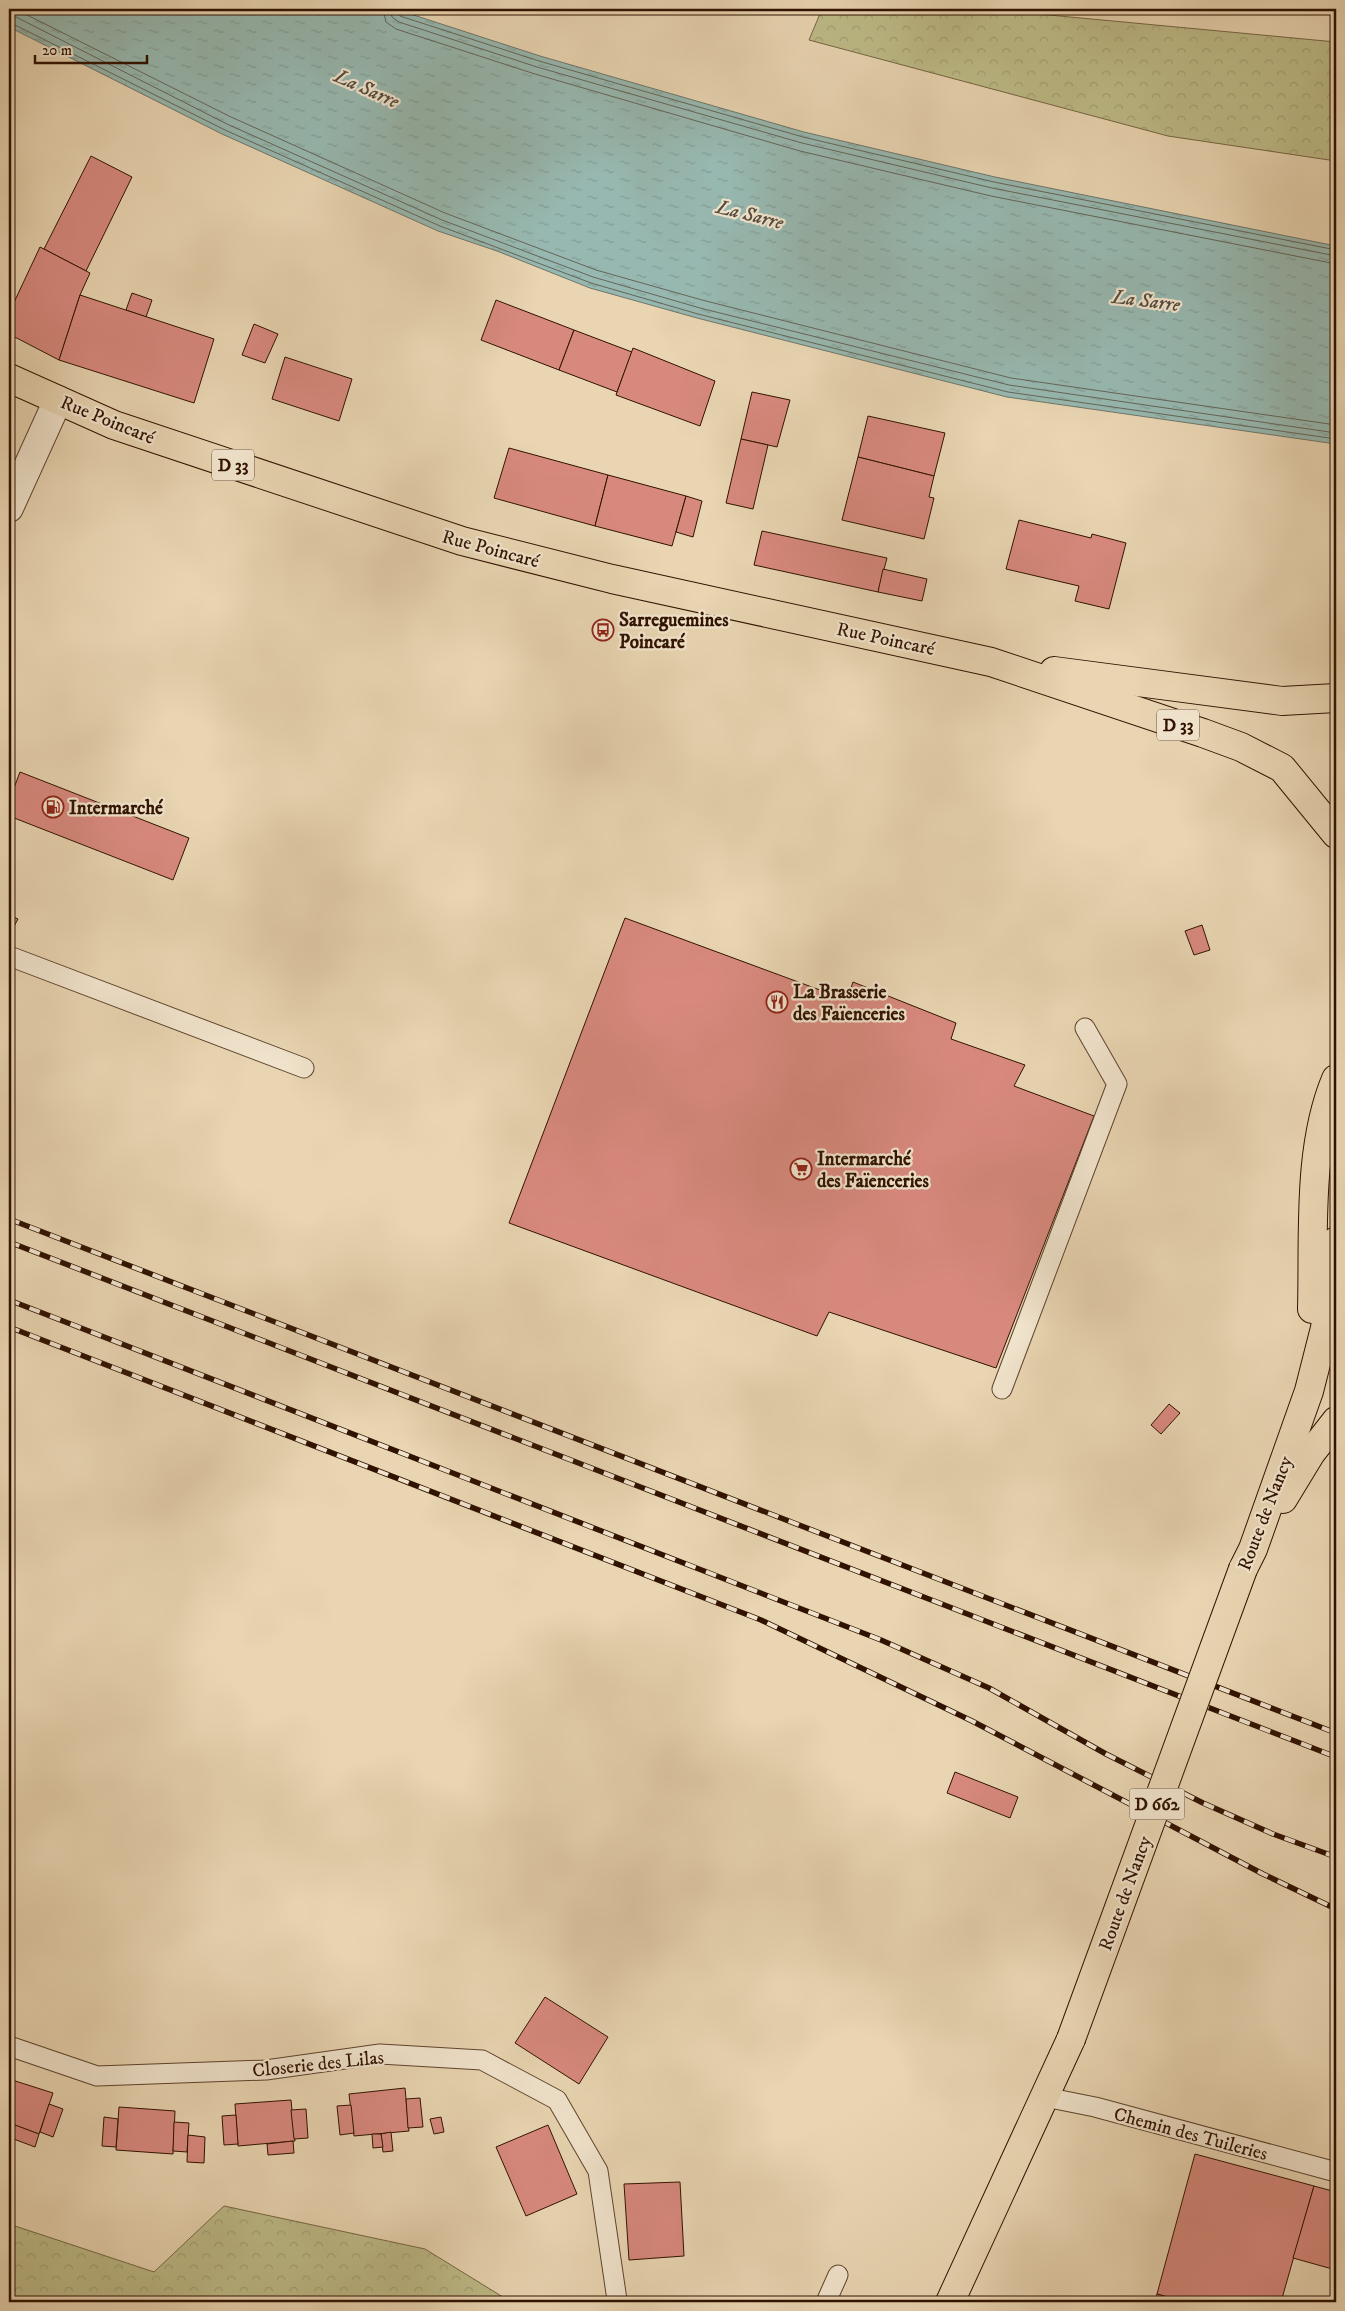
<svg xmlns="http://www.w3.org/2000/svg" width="1345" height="2311" viewBox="0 0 1345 2311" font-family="'IM FELL DW Pica',serif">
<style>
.forest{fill:url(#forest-crowns);stroke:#766644}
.water{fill:url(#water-ripples);stroke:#6e766a}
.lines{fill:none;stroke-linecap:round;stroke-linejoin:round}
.shore{stroke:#646558;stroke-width:1}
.building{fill:#d8897e;stroke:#301200}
.lane-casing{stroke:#5e432c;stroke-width:21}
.street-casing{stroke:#5e432c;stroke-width:30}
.primary-casing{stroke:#301200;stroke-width:30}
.lane{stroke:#f1e4cd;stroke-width:19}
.street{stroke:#f1e4cd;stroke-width:28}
.primary{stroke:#e9d5b2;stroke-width:28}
.rail-casing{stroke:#301200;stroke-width:5.5}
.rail{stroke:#f1e4cd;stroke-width:4;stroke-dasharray:11;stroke-linecap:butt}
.primary-bridge-casing{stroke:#301200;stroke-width:30;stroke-linecap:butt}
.primary-bridge{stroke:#e9d5b2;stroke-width:28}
.labels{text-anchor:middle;stroke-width:4.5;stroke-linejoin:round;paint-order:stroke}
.shield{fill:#f1e4cd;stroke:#6a513e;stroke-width:1}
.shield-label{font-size:18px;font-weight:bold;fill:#301200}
.street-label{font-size:19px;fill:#301200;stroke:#f1e4cd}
.poi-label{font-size:19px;font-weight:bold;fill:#301200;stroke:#f1e4cd;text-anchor:start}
.water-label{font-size:20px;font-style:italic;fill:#544c3e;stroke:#f1e4cd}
</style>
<defs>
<pattern id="forest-crowns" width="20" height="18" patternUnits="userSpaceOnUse" patternTransform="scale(1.25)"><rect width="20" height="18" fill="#bdbb88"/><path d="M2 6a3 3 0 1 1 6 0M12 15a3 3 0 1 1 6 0" fill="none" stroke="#a3a074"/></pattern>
<pattern id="water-ripples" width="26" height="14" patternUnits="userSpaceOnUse" patternTransform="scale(1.25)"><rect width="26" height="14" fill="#97b8b0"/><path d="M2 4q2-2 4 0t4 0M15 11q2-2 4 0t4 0" fill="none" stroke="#829d96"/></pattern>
</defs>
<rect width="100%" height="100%" fill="#e9d5b2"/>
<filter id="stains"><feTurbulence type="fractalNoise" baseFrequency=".004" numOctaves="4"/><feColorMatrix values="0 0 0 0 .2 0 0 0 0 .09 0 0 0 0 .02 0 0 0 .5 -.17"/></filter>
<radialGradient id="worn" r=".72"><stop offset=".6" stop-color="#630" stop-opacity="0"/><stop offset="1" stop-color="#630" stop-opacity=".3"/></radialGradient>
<!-- forest -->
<g class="forest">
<path d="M822,9H985L1336,42V161L1168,136L809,40Z"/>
<path d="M224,2206L425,2249L511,2302H9V2224L154,2272Z"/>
</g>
<!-- water -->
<path class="water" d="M9,9H395L540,56L804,132L995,177L1336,246V444L1007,397L697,318L590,288L497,251L438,231L222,134L13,29L9,26Z"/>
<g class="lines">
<!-- shore -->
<g class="shore">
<path d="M15,9L231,117L445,213L596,270L702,300L1011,378L1336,425"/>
<path d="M383,9L386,22L396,29L535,74L800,151L991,196L1336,264"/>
<path d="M390,9L392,17L399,22L537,67L802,143L992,188L1336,256"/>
<path d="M397,9L400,16L539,61L803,137L994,182L1336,250"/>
<path d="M9,16L16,17L227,124L442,220L593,277L700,308L1009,385L1336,433"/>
<path d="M9,22L225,130L440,226L591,283L698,314L1008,392L1336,439"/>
</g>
</g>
<!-- building -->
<g class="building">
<path d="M91,156L132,177L86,271L44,249Z"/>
<path d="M40,247L90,273L80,295L59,360L9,334V313Z"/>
<path d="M132,293L152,300L146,317L126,310Z"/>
<path d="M80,295L214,339L194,403L59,360Z"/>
<path d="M496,300L574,330L559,370L481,340Z"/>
<path d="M254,324L278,334L265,363L242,355Z"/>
<path d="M574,330L632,352L617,392L559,370Z"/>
<path d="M633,348L715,381L700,426L616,395Z"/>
<path d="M285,357L352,379L339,421L272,399Z"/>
<path d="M752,392L790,400L777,447L741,439Z"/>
<path d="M868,416L945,433L934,476L858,457Z"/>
<path d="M741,439L768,445L753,509L726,503Z"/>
<path d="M509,448L608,475L595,526L494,498Z"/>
<path d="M858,457L934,476L929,497L934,498L924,539L842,520Z"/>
<path d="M608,475L686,496L672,546L595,526Z"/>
<path d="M686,496L702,501L693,537L676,532Z"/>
<path d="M1019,520L1091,538L1092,534L1126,543L1109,609L1075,601L1079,586L1006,569Z"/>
<path d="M762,531L887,558L878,592L754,565Z"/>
<path d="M883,569L927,579L922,601L878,592Z"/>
<path d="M20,772L189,838L173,880L9,816V801Z"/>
<path d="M9,915L18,919L12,930L9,929Z"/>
<path d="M625,918L847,1000L853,982L956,1023L951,1039L1025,1065L1014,1086L1094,1116L996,1368L829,1312L817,1336L509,1223Z"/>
<path d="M1202,925L1210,950L1194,955L1185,931Z"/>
<path d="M1169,1404L1180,1413L1161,1434L1151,1425Z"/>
<path d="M955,1772L1018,1797L1010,1818L947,1793Z"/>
<path d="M545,1997L608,2037L579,2084L515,2043Z"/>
<path d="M9,2079L53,2093L39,2134L9,2123Z"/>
<path d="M405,2088L409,2131L354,2136L349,2094Z"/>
<path d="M420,2098L423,2127L408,2128L406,2099Z"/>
<path d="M291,2100L295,2141L238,2146L235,2104Z"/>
<path d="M49,2104L63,2109L53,2137L40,2132Z"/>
<path d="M351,2105L354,2133L340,2135L337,2106Z"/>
<path d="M119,2107L175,2111L173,2154L116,2150Z"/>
<path d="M306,2109L308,2138L294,2139L291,2110Z"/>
<path d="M236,2115L238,2144L224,2145L222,2116Z"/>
<path d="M104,2117L118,2119L116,2147L102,2146Z"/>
<path d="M441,2117L444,2132L434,2134L430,2119Z"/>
<path d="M174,2122L189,2123L187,2152L173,2151Z"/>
<path d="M15,2125L39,2134L35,2147L11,2138Z"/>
<path d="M548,2125L577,2194L526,2216L496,2147Z"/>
<path d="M391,2132L393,2151L383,2152L381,2134Z"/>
<path d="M372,2134H381L383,2147L373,2148Z"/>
<path d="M188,2135L205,2137L204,2163L187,2162Z"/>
<path d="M293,2141L294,2153L268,2155L267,2144Z"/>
<path d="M1195,2154L1314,2186L1281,2302H1185L1157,2294Z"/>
<path d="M680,2182L684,2256L629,2260L624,2184Z"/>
<path d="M1314,2186L1336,2192V2270L1293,2258Z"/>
<path d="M1157,2294L1185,2302H1155Z"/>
</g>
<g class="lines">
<!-- lane casing -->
<g class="lane-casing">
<g id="lane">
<path d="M9,956L304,1068"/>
<path d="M1002,1389L1117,1084L1085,1028"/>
<path d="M9,2046L97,2076L266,2070L380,2054L482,2060L557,2100L598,2171L617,2300L619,2302"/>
<path d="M1045,2097L1095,2107L1336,2172"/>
<path d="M826,2302L838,2275"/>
</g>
</g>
<!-- street casing -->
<g class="street-casing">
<path id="street" d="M9,508L58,400"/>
</g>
<!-- primary casing -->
<g class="primary-casing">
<g id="primary">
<path d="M9,378L114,425L462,541L612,579L991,662L1203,733L1241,747L1282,768L1336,834"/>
<path d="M1054,671L1282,701L1336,698"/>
<path d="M1312,1309C1314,1236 1307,1148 1336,1079"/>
<path d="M1283,1499L1311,1453L1336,1421"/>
<path d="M1243,1569L1253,1549L1309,1391L1325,1328L1336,1241"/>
<path d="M950,2302L1071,2039"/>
</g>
</g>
<!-- lane -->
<use href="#lane" class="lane"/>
<!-- street -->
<use href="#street" class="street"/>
<!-- primary -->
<use href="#primary" class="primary"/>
<!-- rail casing -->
<g class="rail-casing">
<g id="rail">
<path d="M9,1219L1336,1733"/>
<path d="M9,1242L1336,1757"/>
<path d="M9,1300L881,1640L989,1688L1106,1754L1203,1803L1273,1834L1336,1857"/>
<path d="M9,1327L761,1620L972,1721L1263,1874L1336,1909"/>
</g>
</g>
<!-- rail -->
<use href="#rail" class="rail"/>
<!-- primary-bridge casing -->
<g class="primary-bridge-casing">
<path id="primary-bridge" d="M1071,2039L1243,1569"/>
</g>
<!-- primary-bridge -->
<use href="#primary-bridge" class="primary-bridge"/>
</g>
<!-- icons -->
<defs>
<g id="bus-ring" transform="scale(1.125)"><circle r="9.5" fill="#f1e4cd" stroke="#8f2418" stroke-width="1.5"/><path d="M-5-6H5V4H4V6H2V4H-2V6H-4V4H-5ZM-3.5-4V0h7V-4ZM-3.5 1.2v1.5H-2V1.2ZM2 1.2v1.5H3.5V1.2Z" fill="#8f2418"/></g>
<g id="fuel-ring" transform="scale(1.125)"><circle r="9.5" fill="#f1e4cd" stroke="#8f2418" stroke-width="1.5"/><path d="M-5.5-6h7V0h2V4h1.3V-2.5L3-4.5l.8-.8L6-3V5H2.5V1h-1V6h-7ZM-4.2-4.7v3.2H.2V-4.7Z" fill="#8f2418"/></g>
<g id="restaurant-ring" transform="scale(1.125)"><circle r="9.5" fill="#f1e4cd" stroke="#8f2418" stroke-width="1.5"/><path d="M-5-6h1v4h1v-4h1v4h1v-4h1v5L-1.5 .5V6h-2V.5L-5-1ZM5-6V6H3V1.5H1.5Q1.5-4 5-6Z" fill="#8f2418"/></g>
<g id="supermarket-ring" transform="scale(1.125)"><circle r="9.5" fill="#f1e4cd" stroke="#8f2418" stroke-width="1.5"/><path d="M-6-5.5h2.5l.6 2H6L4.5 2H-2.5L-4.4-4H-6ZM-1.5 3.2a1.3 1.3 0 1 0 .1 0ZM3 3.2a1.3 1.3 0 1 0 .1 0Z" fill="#8f2418"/></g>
</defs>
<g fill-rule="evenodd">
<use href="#bus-ring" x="603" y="630"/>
<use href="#fuel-ring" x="53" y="807"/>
<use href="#restaurant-ring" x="777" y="1002"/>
<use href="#supermarket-ring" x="801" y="1169"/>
</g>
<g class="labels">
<!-- shield labels -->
<g class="shield">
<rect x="212" y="449.5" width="42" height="31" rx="4"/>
<rect x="1157" y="709.5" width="42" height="31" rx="4"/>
<rect x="1129.5" y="1788.5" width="55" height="31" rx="4"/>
</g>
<g class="shield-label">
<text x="233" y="471">D 33</text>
<text x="1178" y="731">D 33</text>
<text x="1157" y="1810">D 662</text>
</g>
<!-- street labels -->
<g class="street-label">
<text transform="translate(108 419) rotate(22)" y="7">Rue Poincaré</text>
<text transform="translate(491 548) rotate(15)" y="7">Rue Poincaré</text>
<text transform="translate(886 638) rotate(12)" y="7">Rue Poincaré</text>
<text transform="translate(1264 1513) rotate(-69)" y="7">Route de Nancy</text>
<text transform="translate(1124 1893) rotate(-70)" y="7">Route de Nancy</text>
<text transform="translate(318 2063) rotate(-6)" y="7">Closerie des Lilas</text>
<text transform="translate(1191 2133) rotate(15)" y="7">Chemin des Tuileries</text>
</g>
<!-- poi labels -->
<g class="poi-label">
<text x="619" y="626">Sarreguemines<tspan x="619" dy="22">Poincaré</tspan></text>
<text x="69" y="814">Intermarché</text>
<text x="793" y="998">La Brasserie<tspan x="793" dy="22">des Faïenceries</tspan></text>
<text x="817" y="1165">Intermarché<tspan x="817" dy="22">des Faïenceries</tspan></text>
</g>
<!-- water labels -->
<g class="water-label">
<text transform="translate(367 88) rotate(24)" y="7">La Sarre</text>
<text transform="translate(750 214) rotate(14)" y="7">La Sarre</text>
<text transform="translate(1146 300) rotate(7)" y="7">La Sarre</text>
</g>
</g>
<!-- margin -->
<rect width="1345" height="2311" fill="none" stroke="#e9d5b2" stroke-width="30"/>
<rect x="10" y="10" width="1325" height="2291" fill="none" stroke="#301200" stroke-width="2.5"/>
<rect x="15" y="15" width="1315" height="2281" fill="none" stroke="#301200"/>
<!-- scale -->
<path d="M35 55v8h112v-8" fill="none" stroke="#301200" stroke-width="2.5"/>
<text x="42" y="55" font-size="15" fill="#301200" stroke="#f1e4cd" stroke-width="4" paint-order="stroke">20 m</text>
<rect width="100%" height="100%" filter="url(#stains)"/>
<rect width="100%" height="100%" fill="url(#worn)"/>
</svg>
